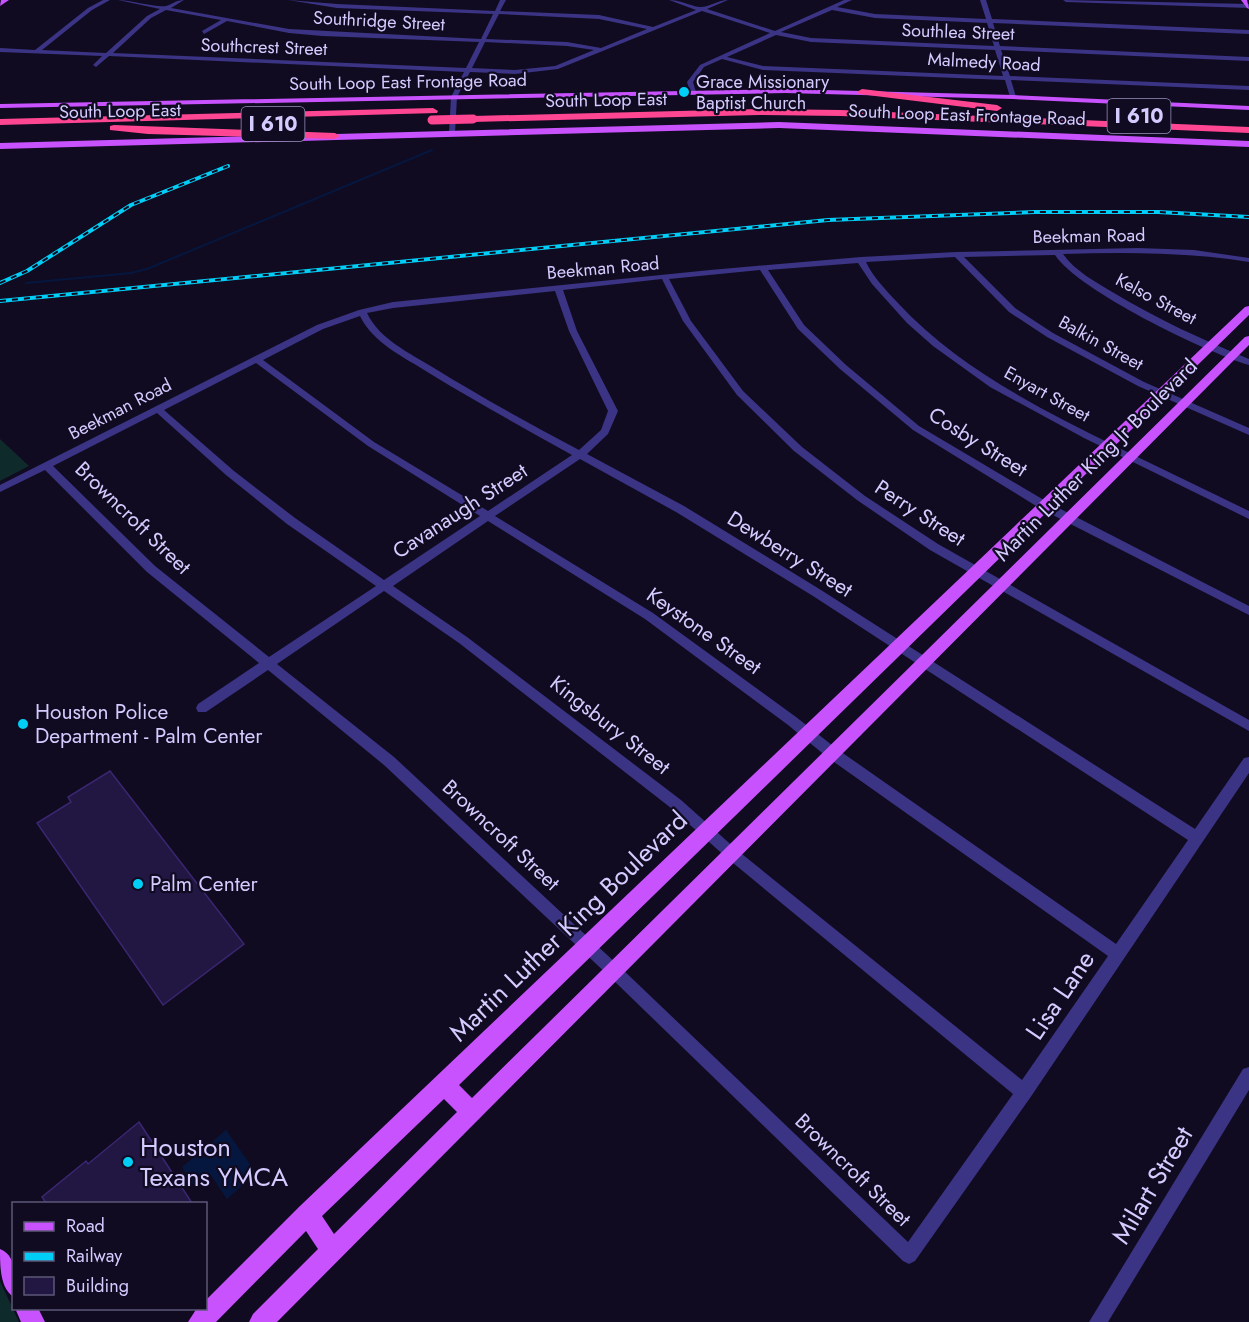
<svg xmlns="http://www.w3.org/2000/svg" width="1249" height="1322" viewBox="0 0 1249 1322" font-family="Jost,sans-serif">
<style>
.green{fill:#0e2a2b}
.water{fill:#06173f}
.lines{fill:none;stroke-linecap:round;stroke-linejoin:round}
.stream{stroke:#06173f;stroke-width:2}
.building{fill:#221643;stroke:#3a2671;stroke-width:1.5}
.minor{fill:#3b3383;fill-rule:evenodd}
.major{fill:#c952ff;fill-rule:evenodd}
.highway{fill:#ff4693;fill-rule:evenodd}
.rail-casing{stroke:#00cef6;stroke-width:4}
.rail{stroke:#100b21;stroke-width:2;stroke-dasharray:6;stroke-linecap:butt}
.highway-bridge{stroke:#ff4693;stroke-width:9}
.poi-dot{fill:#00cef6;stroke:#100b21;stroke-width:2}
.labels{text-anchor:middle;stroke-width:4.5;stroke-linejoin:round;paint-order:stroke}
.far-street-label{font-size:18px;fill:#d4cbff;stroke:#100b21}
.far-poi-label{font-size:18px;fill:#d4cbff;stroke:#100b21;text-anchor:start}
.shield{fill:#100b21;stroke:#9991bc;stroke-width:1.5}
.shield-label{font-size:20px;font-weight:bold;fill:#d4cbff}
.street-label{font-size:21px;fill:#d4cbff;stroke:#100b21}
.poi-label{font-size:21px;fill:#d4cbff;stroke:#100b21;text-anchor:start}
.near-street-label{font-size:26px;fill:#d4cbff;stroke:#100b21}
.near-poi-label{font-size:26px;fill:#d4cbff;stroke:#100b21;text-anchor:start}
</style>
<rect width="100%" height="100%" fill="#100b21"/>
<!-- green -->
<g class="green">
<path d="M0,439L29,466L0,481Z"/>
<path d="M0,1281L19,1322H0Z"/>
</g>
<!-- water -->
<path class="water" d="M226,1130L256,1173L227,1199L211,1175L195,1188L182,1167Z"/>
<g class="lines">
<!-- stream -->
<path class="stream" d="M26,283L131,273L147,269L432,150"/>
</g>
<!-- building -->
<g class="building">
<path d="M110,771L244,944L163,1005L37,823L71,802L68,797Z"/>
<path d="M139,1122L192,1203H46L42,1197L86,1161L88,1164Z"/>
</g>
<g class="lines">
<!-- minor -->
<g class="minor">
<path d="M103,0H110L92,10L42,50L106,53L147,16L160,9L118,0C130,0 157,8 166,6C173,4 176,0 184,0L171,8L289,29L481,39L493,14L337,8L288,0L337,4L495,11L500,0H506L500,11L599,15L653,27L696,10L669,0C680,0 688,5 699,7C708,8 718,0 728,0L707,9L775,31L844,0H852L837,7L875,14L986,19L980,0H986L992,19L1249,30V34L993,23L1000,46L1249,57V61L1001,50L1010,76L1249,86V90L1011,80L1016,97L1013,99L1010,97L1005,80L763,70L722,59L704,67L693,82L696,92L693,94L690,92L687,82L700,65L770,33L702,11L558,69L515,74L470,72L457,97L455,133L452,135L449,133L451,97L464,72L109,56L96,67L93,65L102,56L0,52V48L35,50L88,8ZM166,10L221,20L202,31L204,34L227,21L289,33L322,36L479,42L466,68L113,53L151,18ZM832,10L875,18L987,23L994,46L811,38L781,32ZM499,14L599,19L647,29L601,48L567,42L486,39ZM776,35L811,42L995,50L1003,76L763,66L727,57ZM485,42L567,46L594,50L555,66L515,70L472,68Z"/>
<path d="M1063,0L1249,4V8L1066,2Z"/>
<path d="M1138,248L1194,250L1249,258V262C1187,252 1125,252 1063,254C1076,272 1096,282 1114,293C1157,319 1203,340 1249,359V365C1205,352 1079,291 1055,255L964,257L1015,308L1053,333L1144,382L1249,428V435L1138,386L1047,337L1009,312L955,257L866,262C873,277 885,289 897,302C957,367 1035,406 1113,445C1158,467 1204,489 1249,511V519L1084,438L990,387L933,346L907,323L872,284L858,263L768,270L804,325L846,365L919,426L1049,503L1249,606V615L1041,509L913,430L840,369L798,329L760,270L669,279L691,321L743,391L802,447L865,496L938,544L1249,720V731L930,550L857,500L794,451L737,395L683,321L662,279L563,290L577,331L618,411L608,434L587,454L684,506L821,590L1195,829L1244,758L1249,757V773L1030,1098L915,1261L909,1264L903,1261L609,976L384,765L268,670L206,712H198L196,708L198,704L259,663L147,572L45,470L0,492V485L317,325L359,310L393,302L710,270L861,257L956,252ZM555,291L569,331L608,411L601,430L579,450C530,424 481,397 434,368C410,353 380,340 367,313L393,308ZM360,316C373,343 404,357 429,373C476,402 524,428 572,455L488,511L374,442L263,360L323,329ZM256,363L368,446L480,516L384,580L295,518L234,471L164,410ZM157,413L226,475L287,524L376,586L269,657L155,566L53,466ZM580,459L676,512L813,596L1188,840L1116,944L837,749L796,717L653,613L495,516ZM488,521L645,619L788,725L827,757L1108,956L1022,1080L737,850L681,800L467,637L393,586ZM384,591L459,643L671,808L727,858L1013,1094L908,1242L619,966L394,757L277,664Z"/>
<path d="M1249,1067V1090L1108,1322H1089L1243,1069Z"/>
</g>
<!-- major -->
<g class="major">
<path d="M9,0L0,6L1,0Z"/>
<path d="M1241,0H1247L1249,9L1247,8Z"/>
<path d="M785,89L1013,95L1249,106V110L1013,99L785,93L0,108V104Z"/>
<path d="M779,122L1249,141V147L779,128L0,149V143Z"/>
<path d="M1249,306V315L459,1085L472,1098L1245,337L1249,336V345L277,1322H249L253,1314L318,1249L306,1231L216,1322H188L197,1308H206V1300L300,1206L1245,307ZM444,1099L457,1112L334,1234L322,1216Z"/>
<path d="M0,1249C19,1257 14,1280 14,1297C0,1289 0,1266 0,1249Z"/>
<path d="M15,1308H38L45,1322H21Z"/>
</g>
<!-- highway -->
<g class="highway">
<path d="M862,89L997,105L1002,108L997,111L859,94L857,92Z"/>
<path d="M433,108L438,111L437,113L0,125V119Z"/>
<path d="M759,109L841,110L1249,127V133L841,116L759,115L473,122L468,119L473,116Z"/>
<path d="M114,125L335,133L340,136L335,139L148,134L110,130V126Z"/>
</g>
<!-- rail casing -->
<g class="rail-casing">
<g id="rail">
<path d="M0,283L27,271L131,205L228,166"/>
<path d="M0,301L828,220L1035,212H1158L1249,217"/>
</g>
</g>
<!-- rail -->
<use href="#rail" class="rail"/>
<!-- highway-bridge -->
<path class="highway-bridge" d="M432,120L473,119"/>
</g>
<!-- markers -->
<g class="poi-dot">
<circle cx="684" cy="92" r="6"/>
<circle cx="23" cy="724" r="6"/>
<circle cx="138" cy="884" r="6"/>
<circle cx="128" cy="1162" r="6"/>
</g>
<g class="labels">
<!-- far-street labels -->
<g class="far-street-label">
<text transform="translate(379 21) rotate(3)" y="6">Southridge Street</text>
<text transform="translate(958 32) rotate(2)" y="6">Southlea Street</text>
<text transform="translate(264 47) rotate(2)" y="6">Southcrest Street</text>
<text transform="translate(984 62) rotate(3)" y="6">Malmedy Road</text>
<text transform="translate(408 82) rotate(-1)" y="6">South Loop East Frontage Road</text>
<text transform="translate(606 100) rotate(-1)" y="6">South Loop East</text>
<text transform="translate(120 111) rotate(-1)" y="6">South Loop East</text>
<text transform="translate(967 115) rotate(2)" y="6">South Loop East Frontage Road</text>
<text transform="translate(1089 236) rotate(-1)" y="6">Beekman Road</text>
<text transform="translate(603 268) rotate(-5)" y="6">Beekman Road</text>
<text transform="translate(1156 299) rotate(28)" y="6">Kelso Street</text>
<text transform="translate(1101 343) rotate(29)" y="6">Balkin Street</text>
<text transform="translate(1047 394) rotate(29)" y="6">Enyart Street</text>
<text transform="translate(120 409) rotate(-27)" y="6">Beekman Road</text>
</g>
<!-- far-poi labels -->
<g class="far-poi-label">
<text x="696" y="88">Grace Missionary<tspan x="696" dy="21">Baptist Church</tspan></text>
</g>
<!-- shield labels -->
<g class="shield">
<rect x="1107.5" y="99" width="63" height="34" rx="4.5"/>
<rect x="241.5" y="107" width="63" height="34" rx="4.5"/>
</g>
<g class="shield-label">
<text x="1139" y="123">I 610</text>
<text x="273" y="131">I 610</text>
</g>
<!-- street labels -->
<g class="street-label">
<text transform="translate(978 442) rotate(32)" y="7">Cosby Street</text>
<text transform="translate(1096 460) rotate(-45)" y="7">Martin Luther King Jr Boulevard</text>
<text transform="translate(460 511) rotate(-33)" y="7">Cavanaugh Street</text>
<text transform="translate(920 513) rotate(33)" y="7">Perry Street</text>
<text transform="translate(133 518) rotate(44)" y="7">Browncroft Street</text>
<text transform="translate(790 554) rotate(32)" y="7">Dewberry Street</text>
<text transform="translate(704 631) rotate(35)" y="7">Keystone Street</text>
<text transform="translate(610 725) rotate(38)" y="7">Kingsbury Street</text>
<text transform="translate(501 835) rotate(43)" y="7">Browncroft Street</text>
<text transform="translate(853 1170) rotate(44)" y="7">Browncroft Street</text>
</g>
<!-- poi labels -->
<g class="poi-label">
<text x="35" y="719">Houston Police<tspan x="35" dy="24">Department - Palm Center</tspan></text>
<text x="150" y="891">Palm Center</text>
</g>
<!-- near-street labels -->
<g class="near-street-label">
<text transform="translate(568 926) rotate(-44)" y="9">Martin Luther King Boulevard</text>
<text transform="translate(1060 995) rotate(-56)" y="9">Lisa Lane</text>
<text transform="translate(1152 1185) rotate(-59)" y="9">Milart Street</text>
</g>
<!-- near-poi labels -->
<g class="near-poi-label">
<text x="140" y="1156">Houston<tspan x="140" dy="30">Texans YMCA</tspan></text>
</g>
</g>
<!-- legend -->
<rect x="12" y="1202" width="195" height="108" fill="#100b21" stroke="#5e587a" stroke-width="1.5"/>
<rect x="24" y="1222" width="30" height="9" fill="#c952ff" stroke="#5e587a" stroke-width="1.5"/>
<text x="66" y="1232" font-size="18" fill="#d4cbff">Road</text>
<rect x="24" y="1252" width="30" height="9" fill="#00cef6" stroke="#5e587a" stroke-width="1.5"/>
<text x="66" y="1262" font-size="18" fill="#d4cbff">Railway</text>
<rect x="24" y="1277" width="30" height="18" fill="#221643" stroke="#5e587a" stroke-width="1.5"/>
<text x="66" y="1292" font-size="18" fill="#d4cbff">Building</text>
</svg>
